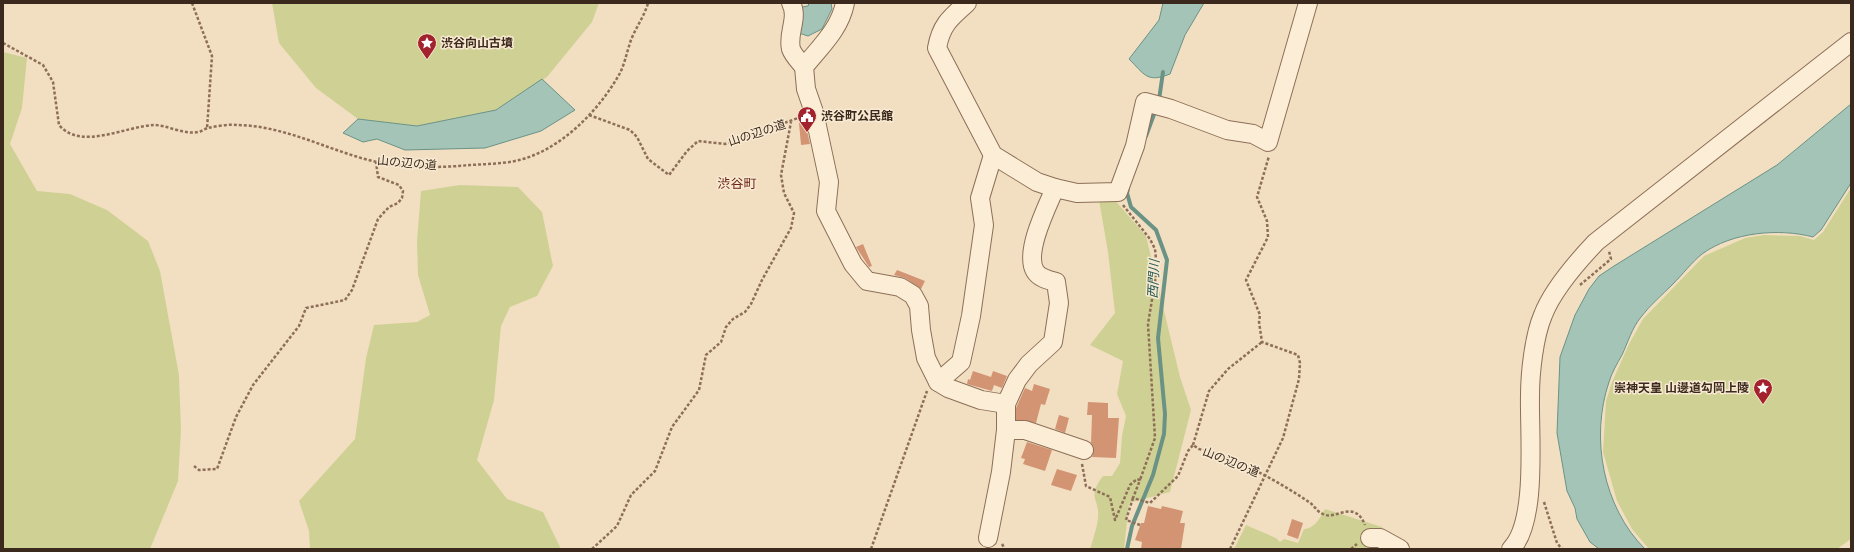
<svg xmlns="http://www.w3.org/2000/svg" width="1854" height="552" viewBox="0 0 1854 552" font-family="'Times New Roman','Noto Sans JP',serif">
<style>
.green{fill:#cfd194}
.water{fill:#a4c4b8;stroke:#6a9386}
.lines{fill:none;stroke-linecap:round;stroke-linejoin:round}
.stream{stroke:#6a9386;stroke-width:4}
.building{fill:#d39474}
.minor-casing{stroke:#8d6f57;stroke-width:20}
.path{stroke:#8d6f57;stroke-width:2.5;stroke-dasharray:3 2;stroke-linecap:butt}
.minor{stroke:#fcedd6;stroke-width:18}
.labels{text-anchor:middle;stroke-width:3;stroke-linejoin:round;paint-order:stroke}
.poi-label{font-size:12px;font-weight:bold;fill:#3c291d;stroke:#f8ead2;text-anchor:start}
.street-label{font-size:12px;fill:#3c291d;stroke:#f8ead2}
.neighbourhood-label{font-size:13px;fill:#6c2318;stroke:#f8ead2}
.water-label{font-size:13px;font-style:italic;fill:#2b5d55;stroke:#f8ead2}
</style>
<rect width="100%" height="100%" fill="#f2dfc2"/>
<!-- green -->
<g class="green">
<path d="M272,3H599L592,22L547,77L496,110L417,126L358,119L316,88L279,43Z"/>
<path d="M3,52L27,58L22,108L10,144L37,191L70,194L107,210L148,241L160,271L179,375L181,430L178,481L150,549H3Z"/>
<path d="M460,185L518,187L542,212L553,266L537,296L510,307L501,326L494,400L477,460L507,499L543,512L561,549H310L309,531L299,501L355,439L366,358L374,325L417,322L430,315L418,275L417,241L421,191Z"/>
<path d="M1851,188V539L1837,549H1649L1632,529L1617,501L1603,452L1606,401L1612,382L1629,344L1643,319L1704,256L1745,238L1764,235L1800,236L1814,240L1823,232Z"/>
<path d="M1113,198L1146,236L1180,377L1191,410L1170,492L1129,503L1124,549H1090C1093,539 1097,528 1098,518C1100,498 1086,498 1103,476H1112L1120,463L1122,436L1126,416L1117,394L1123,361L1090,345L1115,313L1108,252L1099,200Z"/>
<path d="M1325,509L1382,527L1395,549H1234L1246,525L1276,538L1280,542L1284,539L1298,543L1304,529C1316,528 1320,517 1325,509Z"/>
</g>
<!-- water -->
<g class="water">
<path d="M809,3H831L832,9L822,29L808,36L799,33L802,7L808,6Z"/>
<path d="M1163,3H1204L1185,35L1170,74C1147,83 1145,75 1129,59L1159,20Z"/>
<path d="M542,79L575,110L541,131L485,148L405,150L377,139L363,142L343,133L358,119L417,126L496,110Z"/>
<path d="M1851,104V183L1821,230L1813,237C1779,228 1732,232 1702,254C1692,262 1682,275 1673,284C1662,295 1650,305 1641,317C1632,328 1628,342 1622,355C1617,364 1612,372 1609,382C1590,438 1603,507 1645,549H1599L1590,542L1577,519L1575,508L1567,491L1557,433L1560,357L1575,315L1589,289L1599,276L1614,266L1777,165Z"/>
</g>
<g class="lines">
<!-- stream -->
<g class="stream">
<path d="M1159,100L1163,72"/>
<path d="M1146,136L1156,109"/>
<path d="M1127,549L1132,526L1153,475L1164,434L1165,414L1158,338L1167,260L1156,230L1131,207L1127,193L1128,188"/>
</g>
</g>
<!-- building -->
<g class="building">
<path d="M805,122L810,144L801,145L799,123Z"/>
<path d="M863,244L872,266L869,267L856,247Z"/>
<path d="M897,270L925,281L921,289L905,278L894,275Z"/>
<path d="M973,371L991,377L993,371L1007,376L1002,388L994,385L992,391L967,384L968,379L970,380Z"/>
<path d="M1034,384L1050,389L1045,405L1041,404L1036,423L1016,420V408L1025,388L1032,391Z"/>
<path d="M1088,402L1108,403V418H1119L1116,458L1092,457L1094,448L1091,443L1092,415H1087Z"/>
<path d="M1059,415L1069,418L1065,433L1055,429Z"/>
<path d="M1027,442L1052,450L1045,471L1023,464L1025,459L1021,458Z"/>
<path d="M1057,469L1077,475L1071,491L1051,485Z"/>
<path d="M1148,506L1161,509L1162,506L1183,511L1180,523H1185L1181,549H1141L1142,542L1135,540L1141,523H1144Z"/>
<path d="M1292,519L1303,523L1298,539L1287,535Z"/>
</g>
<g class="lines">
<!-- minor casing -->
<g class="minor-casing">
<g id="minor">
<path d="M791,3C799,18 787,33 791,49C793,55 800,62 804,67"/>
<path d="M845,3C840,29 820,47 804,67L806,89L814,112L829,182L826,211L853,264L867,281L900,287L913,295L919,306L921,330L926,358L938,382L948,388L981,400L1006,404"/>
<path d="M967,3C950,18 941,25 937,48L993,155L1037,182L1055,188L1077,193L1118,192L1135,146L1145,102L1171,109L1227,130L1253,134L1268,142L1308,3"/>
<path d="M1055,188C1047,207 1024,252 1035,271C1039,278 1048,280 1056,282L1059,303L1053,342L1029,364L1017,380L1006,404V430H1025L1084,450"/>
<path d="M938,382L961,362L971,316L984,225L980,198L993,155"/>
<path d="M988,538L1001,472L1006,430"/>
<path d="M1370,538H1380L1400,549"/>
<path d="M1511,549C1538,522 1529,433 1530,396C1530,373 1534,336 1543,315C1553,289 1577,262 1596,242L1851,42"/>
</g>
</g>
<!-- path -->
<g class="path">
<path d="M192,3L212,56L207,129"/>
<path d="M3,43L43,65L53,82L59,125C81,151 126,126 154,125C167,125 184,135 198,132C201,132 204,129 208,128C217,126 229,124 238,125C287,126 331,152 377,162C407,168 440,168 470,165C485,164 500,164 515,161C559,152 599,111 620,73C625,63 627,51 631,40C636,27 644,17 648,3"/>
<path d="M589,115L630,130L637,137L648,159L669,175L687,151L698,141L725,144L801,117"/>
<path d="M1123,205L1150,239L1155,249L1157,269L1148,324L1155,438L1140,480"/>
<path d="M1580,285L1611,259L1609,251"/>
<path d="M1193,445L1209,391L1228,369L1262,342"/>
<path d="M1082,464L1086,486L1110,497L1115,520L1130,485L1137,479L1140,480L1133,498L1150,503L1178,476L1188,451L1193,445L1199,449C1238,459 1276,480 1309,502C1314,505 1317,512 1323,514C1336,521 1354,498 1365,525"/>
<path d="M194,466L199,470L217,469L236,417L253,385L299,326L306,308L345,300L352,290L378,219L389,207L398,203L402,198L403,191L399,185L378,177L376,162"/>
<path d="M1133,498L1126,520L1140,525"/>
<path d="M1544,502L1557,543L1562,549"/>
<path d="M1002,544L1005,549"/>
<path d="M592,549L617,526L631,495L655,471L672,427L699,390L706,355L721,342L726,327L733,319L745,312L751,304L762,280L791,228L794,213L784,193L781,175L791,122"/>
<path d="M871,549L927,391"/>
<path d="M1230,549L1283,438L1299,379L1300,363L1298,355L1262,342L1259,322L1260,315L1246,280L1268,237L1267,221L1257,197L1269,156"/>
<path d="M1351,549L1357,544"/>
</g>
<!-- minor -->
<use href="#minor" class="minor"/>
</g>
<!-- icons -->
<defs>
<g id="sight-pin" transform="scale(1)"><path d="M0 17L-7.5 6A9.5 9.5 0 1 1 7.5 6Z" fill="#a2222d" stroke="#f8ead2"/><path d="M0-6L1.8-2.2L6-1.7L2.9 1.2L3.7 5.4L0 3.3L-3.7 5.4L-2.9 1.2L-6-1.7L-1.8-2.2Z" fill="#fff"/></g>
<g id="civic-pin" transform="scale(1)"><path d="M0 17L-7.5 6A9.5 9.5 0 1 1 7.5 6Z" fill="#a2222d" stroke="#f8ead2"/><path d="M-.6-6.5H3V-4.5H.6V-3L4-1V1h2V6H-6V1h2V-1L-.6-3ZM-1.2 2.5V6h2.4V2.5Z" fill="#fff"/></g>
</defs>
<g fill-rule="evenodd">
<use href="#sight-pin" x="427" y="43"/>
<use href="#civic-pin" x="807" y="116"/>
<use href="#sight-pin" x="1763" y="388"/>
</g>
<g class="labels">
<!-- poi labels -->
<g class="poi-label">
<text x="441" y="47">渋谷向山古墳</text>
<text x="821" y="120">渋谷町公民館</text>
<text x="1749" y="392" text-anchor="end">崇神天皇 山邊道勾岡上陵</text>
</g>
<!-- street labels -->
<g class="street-label">
<text transform="translate(757 133) rotate(-18)" y="4">山の辺の道</text>
<text transform="translate(407 163) rotate(5)" y="4">山の辺の道</text>
<text transform="translate(1231 462) rotate(22)" y="4">山の辺の道</text>
</g>
<!-- neighbourhood labels -->
<g class="neighbourhood-label">
<text x="737" y="188">渋谷町</text>
</g>
<!-- water labels -->
<g class="water-label">
<text transform="translate(1153 279) rotate(-87)" y="5">西門川</text>
</g>
</g>
<!-- border -->
<rect width="1854" height="552" fill="none" stroke="#3c291d" stroke-width="8"/>
</svg>
